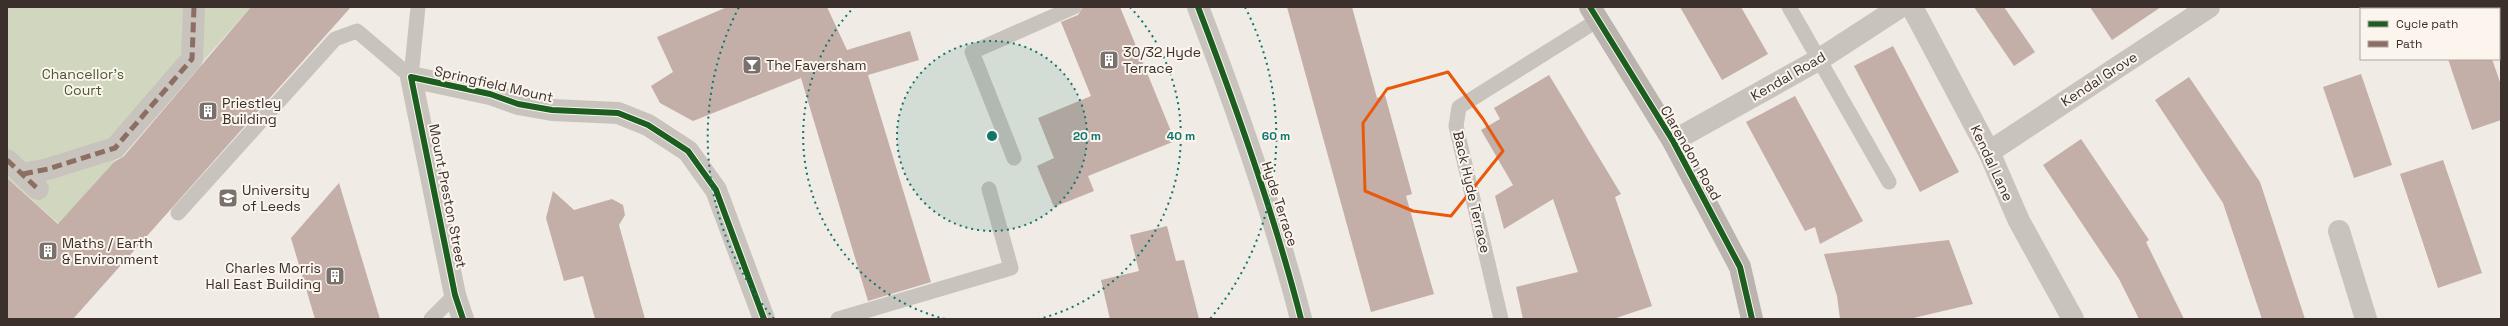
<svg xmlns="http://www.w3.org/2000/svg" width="2508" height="326" viewBox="0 0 2508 326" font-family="'Space Grotesk',sans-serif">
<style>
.green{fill:#d1d6bf}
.building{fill:#c3afa7}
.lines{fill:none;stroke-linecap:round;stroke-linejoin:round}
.lane{stroke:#c9c3be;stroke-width:15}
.street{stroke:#c9c3be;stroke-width:22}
.secondary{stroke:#bab3ae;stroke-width:22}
.quiet{stroke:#8d6e63;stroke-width:5;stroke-dasharray:10 5;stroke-linecap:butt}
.cycleway-casing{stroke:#fbf5ee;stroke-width:8}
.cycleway{stroke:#1b5e20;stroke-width:6}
.marked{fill:none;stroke:#e8590c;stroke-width:3;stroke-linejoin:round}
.ring{fill:none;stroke:#0f766e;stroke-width:2;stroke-dasharray:2 4}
.labels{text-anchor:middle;stroke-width:4;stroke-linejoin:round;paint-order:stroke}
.poi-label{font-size:14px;fill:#3b302b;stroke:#fbf5ee;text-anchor:start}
.park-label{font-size:14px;fill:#4a5a2e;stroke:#fbf5ee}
.street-label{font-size:14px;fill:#3b302b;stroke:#fbf5ee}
.centre{fill:#0f766e;stroke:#fbf5ee;stroke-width:2}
.ring-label{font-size:12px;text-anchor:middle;font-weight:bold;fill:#0f766e;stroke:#fbf5ee;stroke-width:4;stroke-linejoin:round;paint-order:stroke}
</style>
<rect width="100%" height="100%" fill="#f0ebe5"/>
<!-- green -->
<path class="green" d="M7,7H251L59,224L7,178Z"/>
<!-- building -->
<g class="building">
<path d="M251,7H351L73,319H7V178L58,224L114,162L124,156Z"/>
<path d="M727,7H827L847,50L910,31L919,60L868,75L931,282L868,301L801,78L693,121L660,103L651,86L673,72L657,37Z"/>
<path d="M1083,7H1120L1175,141L1088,176L1094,191L1054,207L1037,166L1054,158L1038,118L1091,96L1061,22L1078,15Z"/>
<path d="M1287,7H1352L1377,98L1385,95L1412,194L1406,196L1434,294L1371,312Z"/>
<path d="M1680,7H1741L1768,54L1722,80Z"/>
<path d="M1974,7H2004L2035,52L2014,66Z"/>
<path d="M2090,7H2161L2112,40Z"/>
<path d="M1893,46L1959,172L1920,192L1854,66Z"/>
<path d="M2448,59H2492L2501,85V120L2472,130Z"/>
<path d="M2361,74L2392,165L2354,178L2323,87Z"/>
<path d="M1549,75L1621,194L1615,197L1652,306L1613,319H1523L1516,287L1578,272L1553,199L1504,229L1495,196L1513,185L1481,130L1500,119L1494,108Z"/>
<path d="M2189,77L2260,182L2305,319H2262L2223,203L2155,100Z"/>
<path d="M1795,96L1863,221L1820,244L1815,227L1805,231L1746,122Z"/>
<path d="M2081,139L2149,240L2146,242L2184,319H2139L2119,279L2043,165Z"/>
<path d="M2443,160L2482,273L2438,288L2400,174Z"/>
<path d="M339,183L380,319H315L291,238Z"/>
<path d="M553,191L574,210L612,199L623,205L625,215L619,225L645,319H595L583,276L564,281L546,218Z"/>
<path d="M1167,226L1176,261L1184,260L1199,319H1110L1101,280L1139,271L1130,235Z"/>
<path d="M1949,240L1973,304L1909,319H1840L1837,296L1824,254Z"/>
</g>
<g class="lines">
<!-- lane -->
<g class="lane">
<path d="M1789,7L1889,182"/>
<path d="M411,77L418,7"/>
<path d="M1014,158L972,52L1074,7"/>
<path d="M178,213L335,39L357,31L411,77"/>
<path d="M431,319L455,295"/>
<path d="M838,319L1011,268L989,189"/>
<path d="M1501,319L1456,126L1459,107L1598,20"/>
</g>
<!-- street -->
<g class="street">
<path d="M1198,7C1237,109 1274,213 1301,319"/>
<path d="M1912,7L1989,152L2019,221L2073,319"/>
<path d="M1673,141L1820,59L1900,7"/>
<path d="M1989,152L2209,7"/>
<path d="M7,160L38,189"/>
<path d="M23,174L48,169L115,148L192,59L194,7"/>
<path d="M2339,231L2366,319"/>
<path d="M463,319L455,295L411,77L490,94L518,104L552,110L618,113L648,125L688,151L716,190L764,319"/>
</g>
<!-- secondary -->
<path class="secondary" d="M1590,7L1673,141L1740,267L1752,319"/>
<!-- quiet -->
<g class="quiet">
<path d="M7,160L38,189"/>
<path d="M23,174L48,169L115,148L192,59L194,7"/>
</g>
<!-- cycleway casing -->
<g class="cycleway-casing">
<g id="cycleway">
<path d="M1198,7C1237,109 1274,213 1301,319"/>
<path d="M1590,7L1673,141L1740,267L1752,319"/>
<path d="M463,319L455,295L411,77L490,94L518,104L552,110L618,113L648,125L688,151L716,190L764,319"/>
</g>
</g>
<!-- cycleway -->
<use href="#cycleway" class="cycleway"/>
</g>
<!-- marked area -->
<path class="marked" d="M1448,72L1483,119L1503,151L1451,216L1413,211L1365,191L1363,123L1387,89Z"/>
<!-- distance rings -->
<circle cx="992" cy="136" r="95" fill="#0f766e" fill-opacity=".12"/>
<g class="ring">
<circle cx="992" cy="136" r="95"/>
<path d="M945 319A189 189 0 0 1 854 7M1130 7A189 189 0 0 1 1039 319"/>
<path d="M774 319A284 284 0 0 1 739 7M1245 7A284 284 0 0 1 1210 319"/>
</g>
<!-- icons -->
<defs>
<g id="building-square" transform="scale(1)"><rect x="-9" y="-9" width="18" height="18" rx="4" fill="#7a716c" stroke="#fbf5ee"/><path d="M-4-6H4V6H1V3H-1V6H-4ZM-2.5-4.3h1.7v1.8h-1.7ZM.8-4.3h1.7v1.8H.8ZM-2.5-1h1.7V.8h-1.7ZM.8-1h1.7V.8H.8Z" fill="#fff"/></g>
<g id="bar-square" transform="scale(1)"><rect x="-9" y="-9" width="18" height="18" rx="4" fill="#7a716c" stroke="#fbf5ee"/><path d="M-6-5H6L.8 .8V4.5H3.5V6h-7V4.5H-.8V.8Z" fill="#fff"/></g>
<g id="university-square" transform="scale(1)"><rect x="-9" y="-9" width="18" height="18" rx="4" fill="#7a716c" stroke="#fbf5ee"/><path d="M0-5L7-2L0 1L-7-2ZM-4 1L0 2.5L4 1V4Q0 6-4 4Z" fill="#fff"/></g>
</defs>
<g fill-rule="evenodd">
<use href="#building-square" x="1109" y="60"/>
<use href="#bar-square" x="752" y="65"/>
<use href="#building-square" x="208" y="111"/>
<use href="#university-square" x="228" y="198"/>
<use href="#building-square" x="48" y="251"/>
<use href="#building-square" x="335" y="276"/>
</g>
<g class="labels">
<!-- poi labels -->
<g class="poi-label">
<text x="1123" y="57">30/32 Hyde<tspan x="1123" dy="16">Terrace</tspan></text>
<text x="766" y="70">The Faversham</text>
<text x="222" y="108">Priestley<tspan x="222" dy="16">Building</tspan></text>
<text x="242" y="195">University<tspan x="242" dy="16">of Leeds</tspan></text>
<text x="62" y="248">Maths / Earth<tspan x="62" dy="16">&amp; Environment</tspan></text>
<text x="321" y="273" text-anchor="end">Charles Morris<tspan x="321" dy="16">Hall East Building</tspan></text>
</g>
<!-- park labels -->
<g class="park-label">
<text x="83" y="79">Chancellor's<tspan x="83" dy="16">Court</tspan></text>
</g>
<!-- street labels -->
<g class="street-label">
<text transform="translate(1788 76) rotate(-30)" y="5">Kendal Road</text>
<text transform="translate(2099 79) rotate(-33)" y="5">Kendal Grove</text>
<text transform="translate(494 84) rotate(13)" y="5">Springfield Mount</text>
<text transform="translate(1691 153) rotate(60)" y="5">Clarendon Road</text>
<text transform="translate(1992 163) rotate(65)" y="5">Kendal Lane</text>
<text transform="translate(1472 192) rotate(77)" y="5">Back Hyde Terrace</text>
<text transform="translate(448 196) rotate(79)" y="5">Mount Preston Street</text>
<text transform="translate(1280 204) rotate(72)" y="5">Hyde Terrace</text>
</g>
</g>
<circle cx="992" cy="136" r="6" class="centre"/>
<g class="ring-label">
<text x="1087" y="140">20 m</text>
<text x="1181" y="140">40 m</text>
<text x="1276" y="140">60 m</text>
</g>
<!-- border -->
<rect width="2508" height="326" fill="none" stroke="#3b302b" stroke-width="16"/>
<!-- legend -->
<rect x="2360" y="8" width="140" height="52" fill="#fbf5ee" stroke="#aea6a0"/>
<rect x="2368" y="21" width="20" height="6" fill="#1b5e20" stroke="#aea6a0"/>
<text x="2396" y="28" font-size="12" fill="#3b302b">Cycle path</text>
<rect x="2368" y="41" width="20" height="6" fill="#8d6e63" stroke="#aea6a0"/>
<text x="2396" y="48" font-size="12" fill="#3b302b">Path</text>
</svg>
